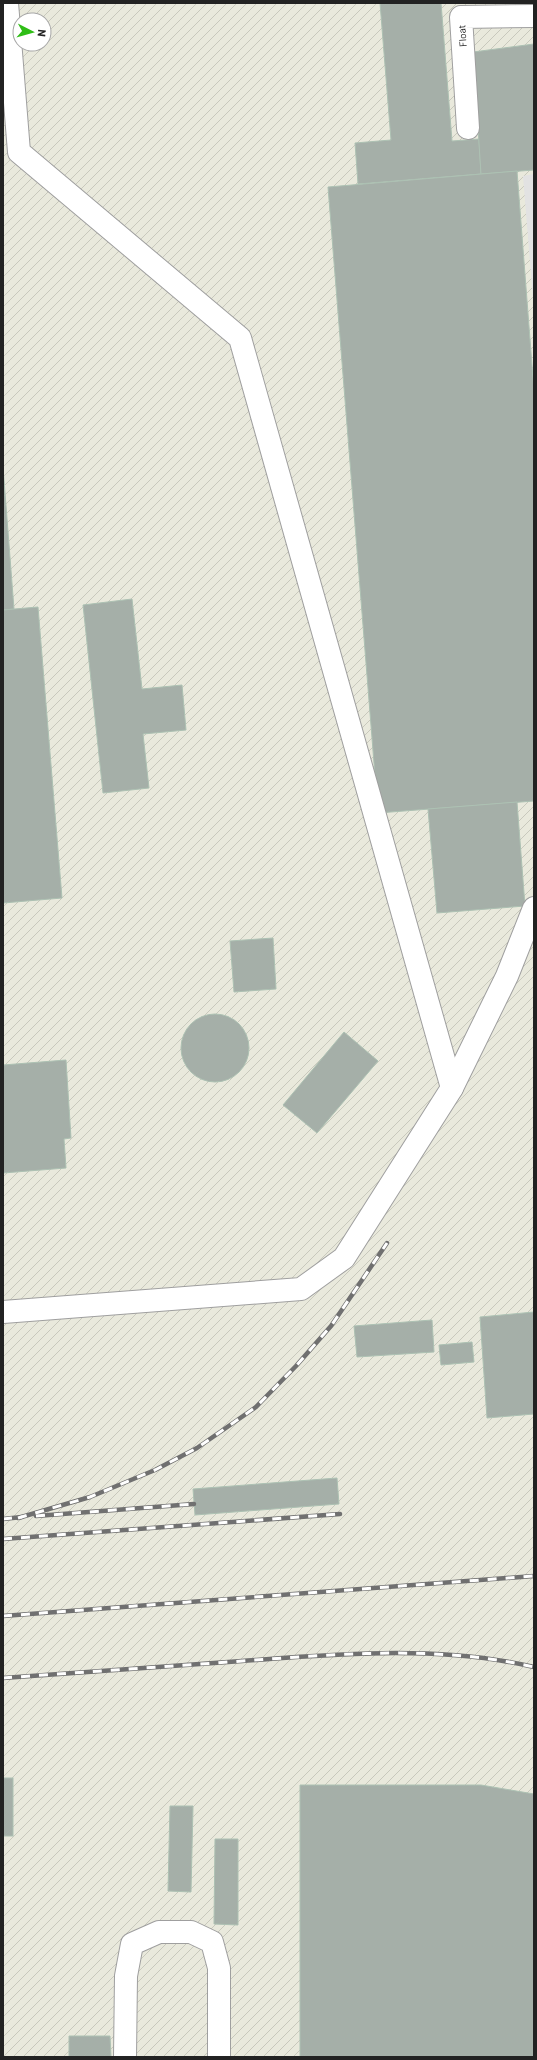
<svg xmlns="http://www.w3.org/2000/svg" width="537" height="2060" viewBox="0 0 537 2060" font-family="Barlow,sans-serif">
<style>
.industrial{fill:url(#industrial-furrows);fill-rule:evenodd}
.parking{fill:#e2e2e2}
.building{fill:#a5afa8;stroke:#adc1b3}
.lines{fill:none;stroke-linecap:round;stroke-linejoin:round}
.minor-casing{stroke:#9f9f9f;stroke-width:24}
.minor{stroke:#fff;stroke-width:22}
.rail-casing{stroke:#707070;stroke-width:4.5}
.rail{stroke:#fff;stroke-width:3;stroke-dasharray:9;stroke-linecap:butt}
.labels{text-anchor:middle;stroke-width:4;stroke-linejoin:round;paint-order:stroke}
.street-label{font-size:10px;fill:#222;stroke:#fff}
</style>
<defs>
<pattern id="industrial-furrows" width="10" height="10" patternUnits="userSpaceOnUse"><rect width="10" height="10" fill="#e9e9dc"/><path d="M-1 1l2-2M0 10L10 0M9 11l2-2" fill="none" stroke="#c8c8bc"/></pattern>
</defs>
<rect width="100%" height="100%" fill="#e9f1ed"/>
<!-- industrial -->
<path class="industrial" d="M3,3H534V2057H3ZM20,20H44V44H20Z"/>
<!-- parking -->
<path class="parking" d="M534,174V311L523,176Z"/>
<!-- building -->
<g class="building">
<path d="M380,3H441L452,141L479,139L481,174L358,184L355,143L391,140Z"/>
<path d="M534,44V170L481,174L473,52Z"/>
<path d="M517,171L534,391V801L378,813L328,187Z"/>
<path d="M3,467L14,609L3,610Z"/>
<path d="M132,599L142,689L182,685L186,730L143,734L149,788L103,793L83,605Z"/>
<path d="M38,607L62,898L3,903V610Z"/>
<path d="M517,802L525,906L437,913L428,809Z"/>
<path d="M273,938L276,989L234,992L230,941Z"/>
<circle cx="215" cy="1048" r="34"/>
<path d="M344,1032L378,1061L317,1133L283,1105Z"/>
<path d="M66,1060L71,1138L64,1139L66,1168L3,1173V1065Z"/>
<path d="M534,1312V1414L487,1418L480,1317Z"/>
<path d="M432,1320L434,1352L357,1357L354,1326Z"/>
<path d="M472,1342L474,1362L441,1365L439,1345Z"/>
<path d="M337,1478L339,1504L195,1515L193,1489Z"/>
<rect x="3" y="1778" width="10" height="58"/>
<path d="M300,1785H481L534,1794V2057H300Z"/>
<path d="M170,1806H193L191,1892L168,1891Z"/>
<path d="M215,1839H238V1925L214,1924Z"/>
<path d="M69,2036H110L111,2057H69Z"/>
</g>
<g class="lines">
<!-- minor casing -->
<g class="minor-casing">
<g id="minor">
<path d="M7,3L19,152L240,338L452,1088"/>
<path d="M468,128L461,17L534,16"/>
<path d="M3,1312L301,1289L344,1258L452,1088L507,976L534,908"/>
<path d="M125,2057L126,1976L132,1944L159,1932H191L212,1942L219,1968V2057"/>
</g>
</g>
<!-- minor -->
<use href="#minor" class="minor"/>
<!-- rail casing -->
<g class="rail-casing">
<g id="rail">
<path d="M36,1516L194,1504"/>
<path d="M18,1518L90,1497L155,1470L197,1448L256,1407L296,1366L331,1326L387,1243"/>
<path d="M3,1519L22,1517"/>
<path d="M3,1539L340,1514"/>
<path d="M3,1616L534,1576"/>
<path d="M3,1678C83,1672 162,1667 242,1661C338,1654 439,1645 534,1667"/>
</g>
</g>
<!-- rail -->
<use href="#rail" class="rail"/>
</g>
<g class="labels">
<!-- street labels -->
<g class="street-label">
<text transform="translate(462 36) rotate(-94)" y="4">Float</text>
</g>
</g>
<!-- border -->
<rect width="537" height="2060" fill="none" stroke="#222222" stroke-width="8"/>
<!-- north arrow -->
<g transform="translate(32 32) rotate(96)"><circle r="19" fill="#ffffff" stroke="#a7a7a7"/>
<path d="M0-3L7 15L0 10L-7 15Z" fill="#2fbd16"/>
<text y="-6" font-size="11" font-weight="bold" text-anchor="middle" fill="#222222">N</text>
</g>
</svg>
